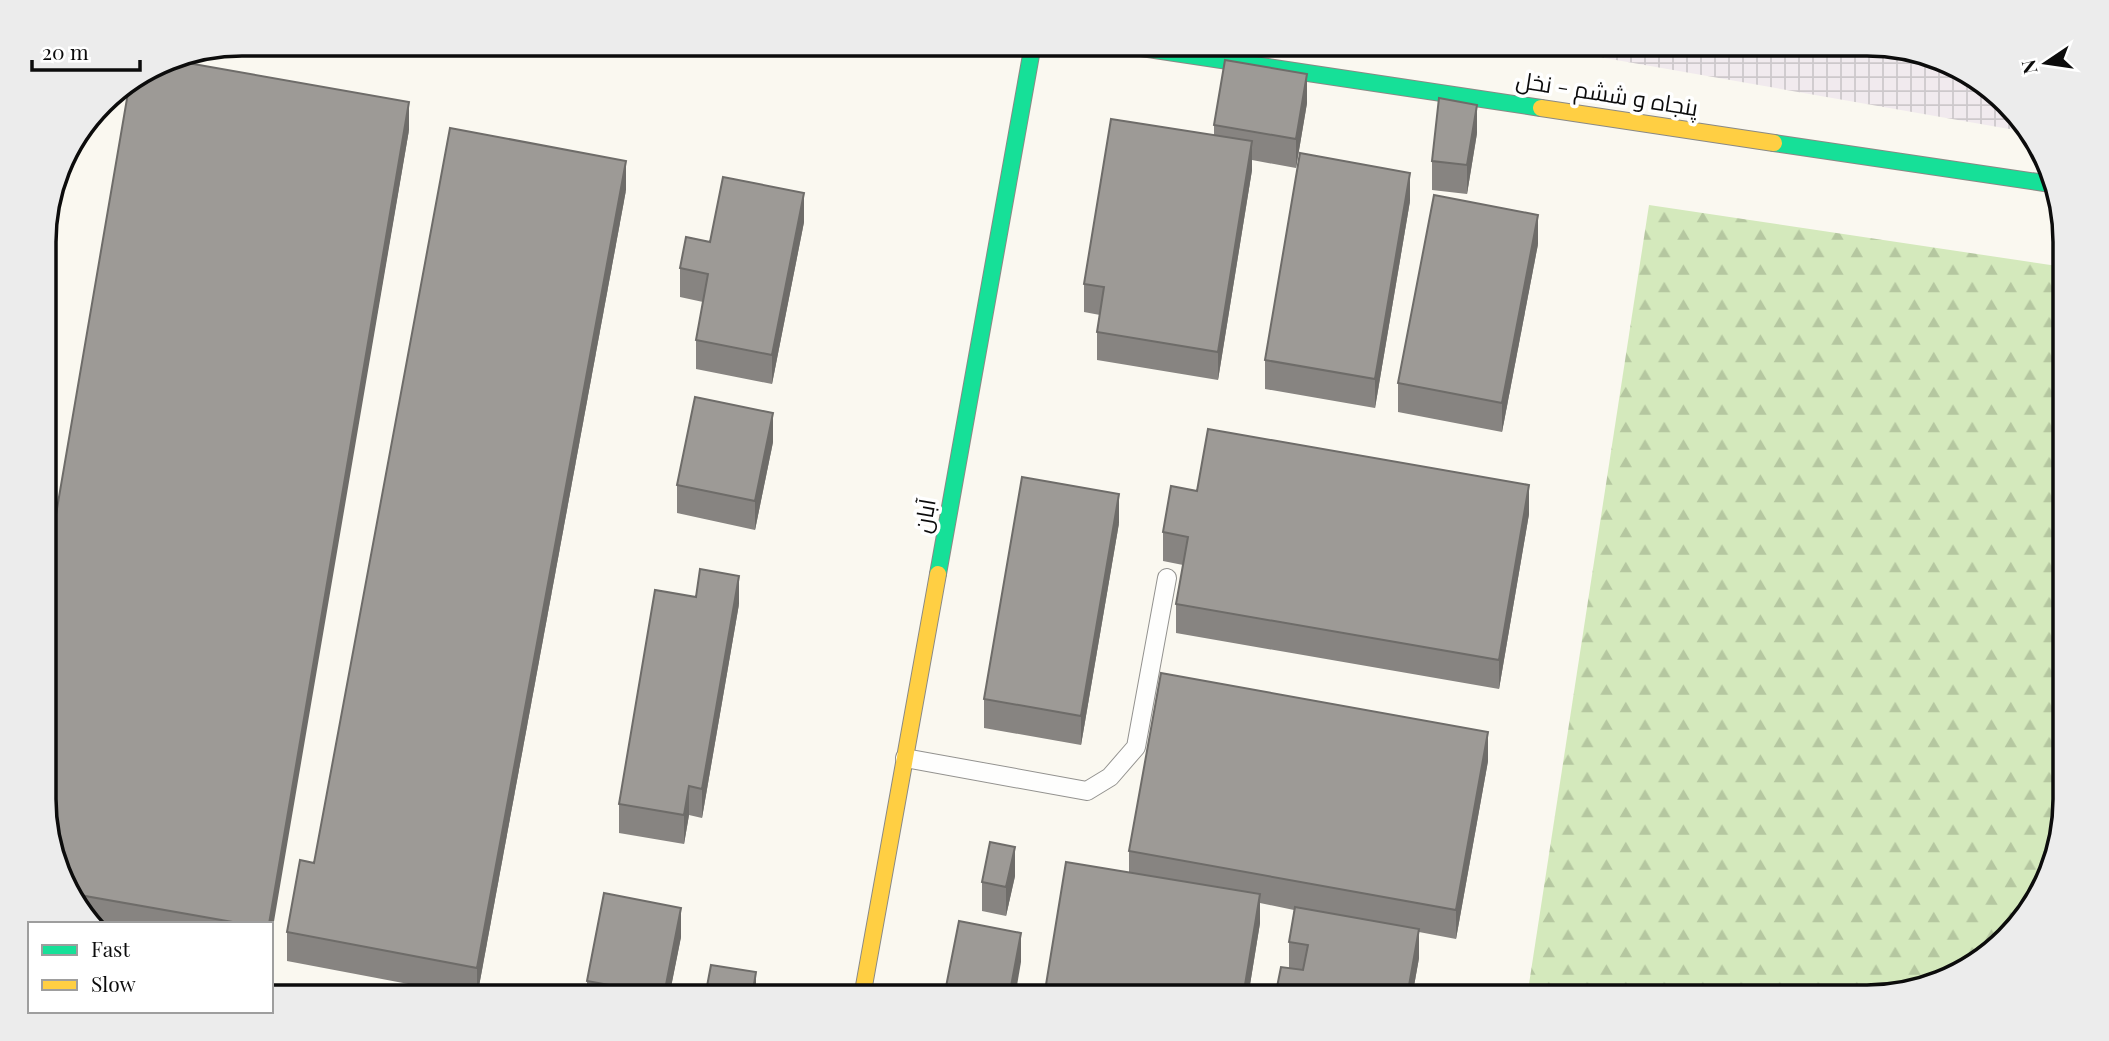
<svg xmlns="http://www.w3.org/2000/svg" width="2109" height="1041" viewBox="0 0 2109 1041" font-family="'Playfair Display',Cairo,serif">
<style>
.industrial{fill:url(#industrial-grid)}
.forest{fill:url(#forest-firs)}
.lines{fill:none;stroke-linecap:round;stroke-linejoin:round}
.lane-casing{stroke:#93928f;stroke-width:20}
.fast-casing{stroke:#8a8985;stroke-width:18}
.slow-casing{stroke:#8a8985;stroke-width:18}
.lane{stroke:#fefefd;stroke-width:18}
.fast{stroke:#16e098;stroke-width:16}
.slow{stroke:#ffcf43;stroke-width:16}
.wall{fill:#878481}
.shaded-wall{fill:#6e6c69}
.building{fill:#9d9a96;stroke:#6e6c69;stroke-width:2}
.labels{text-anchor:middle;stroke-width:7;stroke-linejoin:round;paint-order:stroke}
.street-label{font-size:23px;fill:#0c0c0c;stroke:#fff}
.rim{fill:none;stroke:#0c0c0c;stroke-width:3.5}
</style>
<defs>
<pattern id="industrial-grid" width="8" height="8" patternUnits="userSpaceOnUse" patternTransform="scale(1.75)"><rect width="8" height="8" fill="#f1eaee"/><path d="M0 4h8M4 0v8" fill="none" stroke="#cdc8cb"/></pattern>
<pattern id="forest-firs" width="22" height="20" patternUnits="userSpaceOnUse" patternTransform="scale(1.75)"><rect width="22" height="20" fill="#d4e9bc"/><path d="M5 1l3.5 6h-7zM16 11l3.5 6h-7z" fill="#b5c7a0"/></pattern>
</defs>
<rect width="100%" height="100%" fill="#faf8f0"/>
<!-- industrial -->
<path class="industrial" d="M1525,44H1867L1954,64L2032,133Z"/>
<!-- forest -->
<path class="forest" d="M1649,205L2064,267L2065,800L2045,886L1978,964L1880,997H1527Z"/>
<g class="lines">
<!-- lane casing -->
<g class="lane-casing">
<path id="lane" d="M905,758L1087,791L1110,777L1136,747L1167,578"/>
</g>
<!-- fast casing -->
<g class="fast-casing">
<g id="fast">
<path d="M1115,44L1541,108"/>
<path d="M1774,143L2051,184"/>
<path d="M938,574L1033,44"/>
</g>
</g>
<!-- slow casing -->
<g class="slow-casing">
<g id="slow">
<path d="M1541,108L1774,143"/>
<path d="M862,997L938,574"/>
</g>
</g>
<!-- lane -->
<use href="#lane" class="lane"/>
<!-- fast -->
<use href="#fast" class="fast"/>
<!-- slow -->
<use href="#slow" class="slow"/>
</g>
<!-- wall -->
<g class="wall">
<path d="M1307,103L1296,168L1252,160V170L1218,380L1097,360V332L1100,315L1084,312V284L1214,135V125Z"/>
<path d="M409,130L271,924H90L84,919L46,825Z"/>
<path d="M1477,133L1467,194L1432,190V161Z"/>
<path d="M626,190L477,997L287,961V932L314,863Z"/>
<path d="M1410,201L1375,408L1265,389V360Z"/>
<path d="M804,222L772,384L696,369V340L703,302L680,297V268L710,242Z"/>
<path d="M1538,244L1502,432L1398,412V383Z"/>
<path d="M773,442L755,530L677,513V485Z"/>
<path d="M1197,491L1529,514L1499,689L1176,633V604L1183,565L1163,561V532Z"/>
<path d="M1119,523L1081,745L984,728V699Z"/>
<path d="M739,604L702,818L689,815L684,844L619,833V804Z"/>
<path d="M1488,761L1456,939L1419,932V958L1412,997L1289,968V942L1294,910L1260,903V923L1248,997H1044L1129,872V851Z"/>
<path d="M1015,876L1006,916L982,911V882Z"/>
<path d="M681,937L669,997H587V981Z"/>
</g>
<!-- shaded-wall -->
<g class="shaded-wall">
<path d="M1307,74V103L1296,168V139Z"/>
<path d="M409,102V130L271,939V924H269Z"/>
<path d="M1477,105V133L1467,194V165Z"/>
<path d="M1252,141V170L1218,380V352Z"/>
<path d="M626,161V190L477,997V968Z"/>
<path d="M1410,173V201L1375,408V379Z"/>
<path d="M804,193V222L772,384V355Z"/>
<path d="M1538,215V244L1502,432V403Z"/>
<path d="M773,413V442L755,530V501Z"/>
<path d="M1529,485V514L1499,689V660Z"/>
<path d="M1119,494V523L1081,745V716Z"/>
<path d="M739,576V604L702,818V789Z"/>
<path d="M1488,732V761L1456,939V910Z"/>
<path d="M689,786V815L684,844V815Z"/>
<path d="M1015,847V876L1006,916V887Z"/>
<path d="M1260,894V923L1248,997H1243Z"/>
<path d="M681,908V937L669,997H664Z"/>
<path d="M1419,929V958L1412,997H1407Z"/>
<path d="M1021,933V962L1015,997H1009Z"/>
<path d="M756,972V997H752Z"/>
</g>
<!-- building -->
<g class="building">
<path d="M165,59L409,102L269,924H244L74,894L46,825L45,579L130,81Z"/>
<path d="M1225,60L1307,74L1296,139L1214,125Z"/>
<path d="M1439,98L1477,105L1467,165L1432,161Z"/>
<path d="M1111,119L1252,141L1218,352L1097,332L1104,287L1084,284Z"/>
<path d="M450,128L626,161L477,968L287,932L300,860L314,863Z"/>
<path d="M1300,153L1410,173L1375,379L1265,360Z"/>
<path d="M723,177L804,193L772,355L696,340L708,274L680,268L686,237L710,242Z"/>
<path d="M1434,195L1538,215L1502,403L1398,383Z"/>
<path d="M695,397L773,413L755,501L677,485Z"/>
<path d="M1208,429L1529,485L1499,660L1176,604L1188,537L1163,532L1171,486L1197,491Z"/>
<path d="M1022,477L1119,494L1081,716L984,699Z"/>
<path d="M700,569L739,576L702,789L689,786L684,815L619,804L655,590L696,597Z"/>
<path d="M1161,673L1488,732L1456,910L1129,851Z"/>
<path d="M990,842L1015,847L1006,887L982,882Z"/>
<path d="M1066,862L1260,894L1243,997H1044Z"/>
<path d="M604,893L681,908L664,995L587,981Z"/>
<path d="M1295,907L1419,929L1407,997H1275L1281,967L1303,970L1308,945L1289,942Z"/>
<path d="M959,921L1021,933L1009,997H944Z"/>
<path d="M711,965L756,972L752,997H705Z"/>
</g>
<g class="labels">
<!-- street labels -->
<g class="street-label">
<text transform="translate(1607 94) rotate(9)" y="8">پنجاه و ششم - نخل</text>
<text transform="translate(925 516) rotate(-80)" y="8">آبان</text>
</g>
</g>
<!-- crop -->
<path d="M0 0H2109V1041H0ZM242 56H1867A186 186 0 0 1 2053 242V799A186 186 0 0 1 1867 985H242A186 186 0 0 1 56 799V242A186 186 0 0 1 242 56Z" fill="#ececec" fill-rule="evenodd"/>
<path class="rim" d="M242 56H1867A186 186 0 0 1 2053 242V799A186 186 0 0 1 1867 985H242A186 186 0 0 1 56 799V242A186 186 0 0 1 242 56Z"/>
<!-- legend -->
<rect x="28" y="922" width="245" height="91" fill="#ffffff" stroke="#9e9e9e" stroke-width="2"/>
<rect x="42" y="945" width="35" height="10" fill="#16e098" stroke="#9e9e9e" stroke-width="2"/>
<text x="91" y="957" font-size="21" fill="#0c0c0c">Fast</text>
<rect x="42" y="980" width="35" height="10" fill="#ffcf43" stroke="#9e9e9e" stroke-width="2"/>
<text x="91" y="992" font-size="21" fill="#0c0c0c">Slow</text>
<!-- north arrow -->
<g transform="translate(2046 63) rotate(257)" stroke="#ffffff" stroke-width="5" paint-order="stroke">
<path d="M0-5L12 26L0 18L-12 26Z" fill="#0c0c0c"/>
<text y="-10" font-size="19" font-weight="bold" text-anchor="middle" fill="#0c0c0c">N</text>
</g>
<!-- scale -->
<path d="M32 60v10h108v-10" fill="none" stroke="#0c0c0c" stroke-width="3.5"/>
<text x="42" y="60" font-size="21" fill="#0c0c0c" stroke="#ffffff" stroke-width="5" paint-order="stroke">20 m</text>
</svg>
